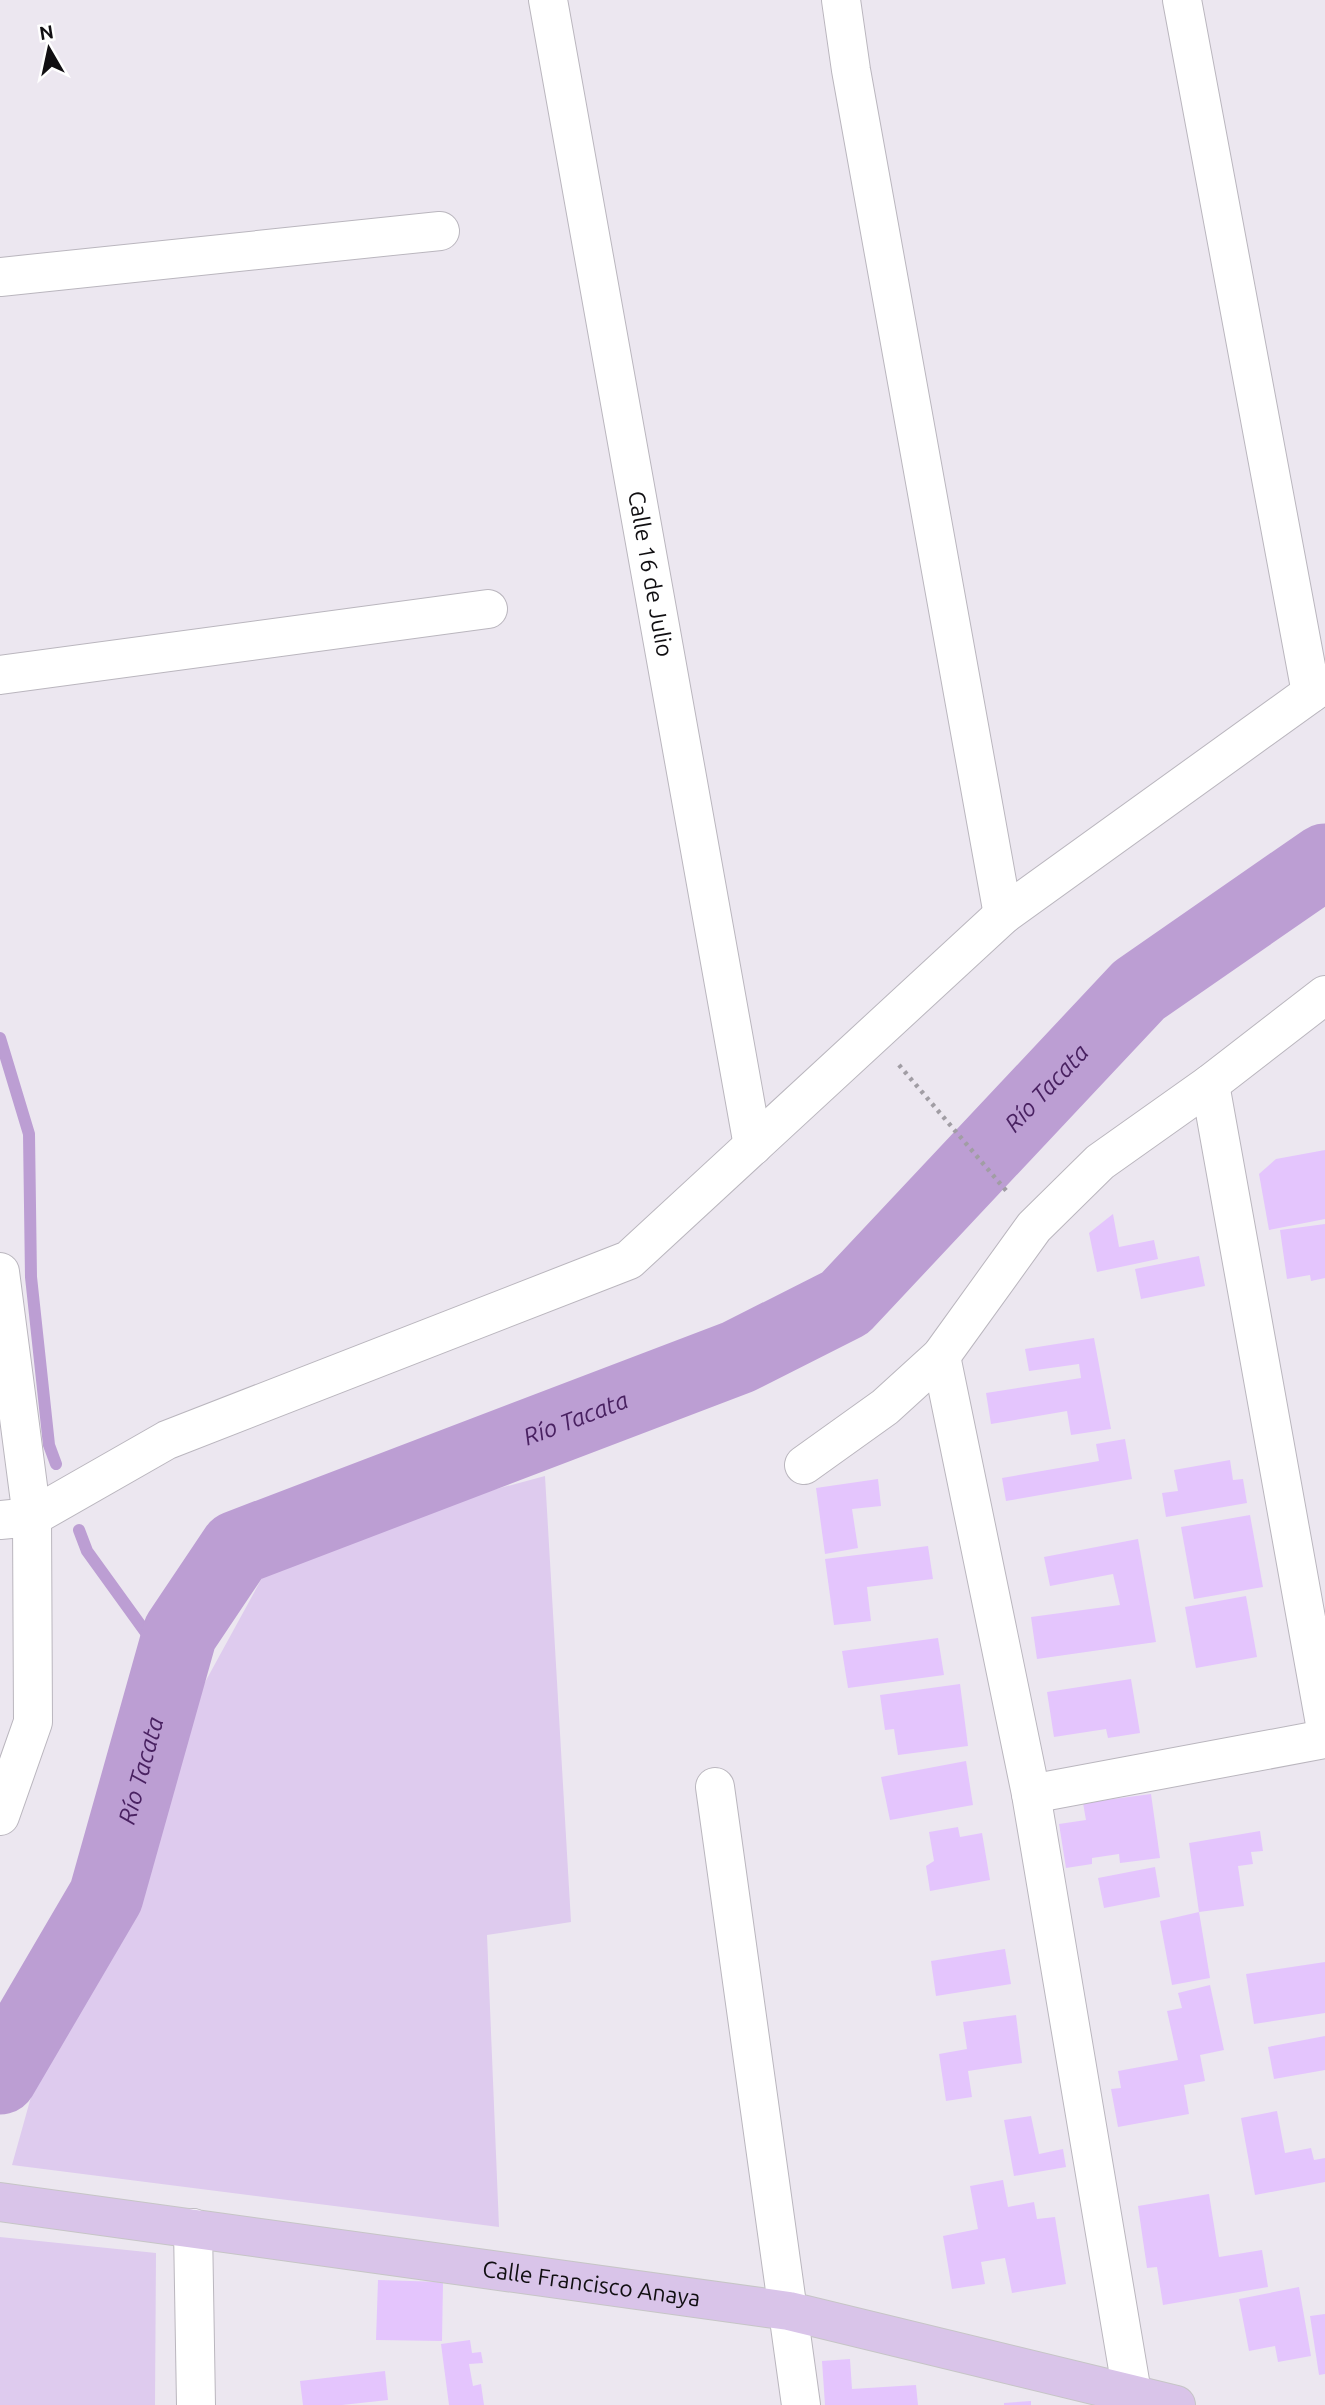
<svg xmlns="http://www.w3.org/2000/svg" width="1325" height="2405" viewBox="0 0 1325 2405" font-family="Ubuntu,sans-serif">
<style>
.green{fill:#decbee}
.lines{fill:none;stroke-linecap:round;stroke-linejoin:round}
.stream{stroke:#bc9ed3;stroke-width:12}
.river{stroke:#bc9ed3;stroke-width:75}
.building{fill:#e4c5fd}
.minor-casing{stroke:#bab6be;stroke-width:40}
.major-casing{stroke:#c6c5c6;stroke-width:40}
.path{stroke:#a19da4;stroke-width:4.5;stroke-dasharray:3.5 5;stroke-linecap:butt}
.minor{stroke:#fff;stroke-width:38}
.major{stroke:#d9c4e9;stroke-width:38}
.labels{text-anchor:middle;stroke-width:5;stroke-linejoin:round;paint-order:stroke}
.street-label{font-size:23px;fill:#110f12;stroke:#fff}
.water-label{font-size:24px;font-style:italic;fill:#492161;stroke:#fff}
</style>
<rect width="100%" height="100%" fill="#ece7f0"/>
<!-- green -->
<g class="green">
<path d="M545,1476L571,1922L487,1935L499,2227L12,2165L48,2036L132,1884L198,1695L268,1567L339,1531Z"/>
<path d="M0,2237L156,2253L155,2405H0Z"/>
</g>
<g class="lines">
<!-- stream -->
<g class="stream">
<path d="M0,1038L29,1134L31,1277L49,1445L56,1464"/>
<path d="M79,1530L87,1551L170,1666"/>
</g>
<!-- river -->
<path class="river" id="s1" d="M0,2077L106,1896L180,1633L237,1548L738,1357L845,1303L1139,990L1325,861"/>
</g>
<!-- building -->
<g class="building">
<path d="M1325,1150V1219L1269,1230L1259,1174L1276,1159Z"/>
<path d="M1113,1214L1119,1247L1154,1240L1158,1259L1097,1272L1089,1233Z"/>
<path d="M1325,1224V1278L1311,1281L1310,1275L1287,1279L1280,1230Z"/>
<path d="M1199,1256L1205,1286L1141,1299L1135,1269Z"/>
<path d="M1094,1338L1111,1429L1071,1435L1067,1411L991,1424L986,1393L1081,1378L1079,1364L1029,1371L1025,1349Z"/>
<path d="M1125,1439L1132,1479L1006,1501L1002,1478L1099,1461L1096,1444Z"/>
<path d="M1230,1460L1233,1480L1243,1479L1247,1503L1166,1517L1162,1493L1178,1491L1174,1470Z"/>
<path d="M878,1479L881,1506L852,1509L858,1548L825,1554L816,1488Z"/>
<path d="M1250,1515L1263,1587L1194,1599L1181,1527Z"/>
<path d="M1138,1539L1156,1642L1037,1659L1031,1617L1120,1605L1113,1574L1050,1586L1044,1557Z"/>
<path d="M928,1546L933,1579L867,1587L871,1621L834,1625L825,1559Z"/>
<path d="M1246,1596L1257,1657L1196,1668L1185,1607Z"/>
<path d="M938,1638L944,1675L848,1688L842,1651Z"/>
<path d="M1131,1679L1140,1733L1108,1738L1106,1729L1054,1737L1047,1692Z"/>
<path d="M960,1684L968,1746L898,1755L894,1729L885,1730L880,1695Z"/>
<path d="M966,1761L973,1805L890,1820L881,1777Z"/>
<path d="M1151,1794L1160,1858L1120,1863L1119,1854L1092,1858V1864L1066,1868L1059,1824L1086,1820L1083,1803Z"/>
<path d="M958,1827L960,1837L982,1833L990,1880L930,1891L926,1866L934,1861L929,1832Z"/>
<path d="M1260,1831L1263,1851L1251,1852L1253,1864L1238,1866L1244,1906L1199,1912L1189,1843Z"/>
<path d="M1155,1867L1160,1897L1104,1908L1098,1878Z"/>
<path d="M1199,1912L1210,1978L1172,1985L1160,1921Z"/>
<path d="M1005,1949L1011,1984L936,1996L931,1961Z"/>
<path d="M1325,1962V2013L1254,2024L1246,1974Z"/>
<path d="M1210,1985L1224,2050L1200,2055L1205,2081L1184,2085L1189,2114L1118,2127L1111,2089L1121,2088L1118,2071L1178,2060L1167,2011L1182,2008L1178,1993Z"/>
<path d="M1016,2015L1022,2063L968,2071L972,2097L946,2101L939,2054L967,2049L963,2022Z"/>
<path d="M1325,2036V2070L1274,2079L1268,2047Z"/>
<path d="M1277,2111L1285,2153L1311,2148L1314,2160L1325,2158V2182L1255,2195L1241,2118Z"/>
<path d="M1031,2116L1039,2154L1063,2149L1066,2167L1014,2176L1004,2120Z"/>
<path d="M1003,2180L1008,2207L1034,2202L1037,2219L1055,2217L1066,2284L1012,2293L1005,2258L981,2262L985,2284L952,2289L943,2236L978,2229L970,2186Z"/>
<path d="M1209,2194L1219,2257L1262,2250L1268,2287L1163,2305L1157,2267L1147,2268L1138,2206Z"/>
<path d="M378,2280L443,2282L442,2341L376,2340Z"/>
<path d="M1299,2287L1311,2356L1278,2362L1275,2346L1249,2351L1239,2299Z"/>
<path d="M1325,2314V2374L1319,2375L1310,2316Z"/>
<path d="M470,2340L472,2353L481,2352L483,2363L469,2364L473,2386L481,2384L484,2405H449L441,2344Z"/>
<path d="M850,2359L852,2389L916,2385L918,2405H825L822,2361Z"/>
<path d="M385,2371L388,2400L342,2405H303L300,2381Z"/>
<path d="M1031,2401V2405H1004V2403Z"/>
</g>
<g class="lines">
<!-- minor casing -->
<g class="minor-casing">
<g id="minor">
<path id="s2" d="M548,0L753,1146"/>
<path d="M841,0L851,70L1003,915"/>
<path d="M1182,0L1311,693"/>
<path d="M0,277L440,231"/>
<path d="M0,675L488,609"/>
<path d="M1210,1084L1325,1724"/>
<path d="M0,1272L32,1517L33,1722L0,1816"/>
<path d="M941,1356L1031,1794L1132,2393"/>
<path d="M804,1465L885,1407L941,1356L1034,1227L1100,1162L1210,1084L1325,995"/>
<path d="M0,1520L32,1517L167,1440L629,1260L1003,915L1325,683"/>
<path d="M715,1787L801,2405"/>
<path d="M1031,1794L1325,1739"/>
<path d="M193,2228L196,2405"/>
</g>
</g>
<!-- major casing -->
<g class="major-casing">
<g id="major">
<path id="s3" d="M0,2202L789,2311L1176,2405"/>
</g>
</g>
<!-- path -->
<path class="path" d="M899,1065L1009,1194"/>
<!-- minor -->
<use href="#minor" class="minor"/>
<!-- major -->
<use href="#major" class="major"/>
</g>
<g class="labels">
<!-- street labels -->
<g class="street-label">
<text dy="8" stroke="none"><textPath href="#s2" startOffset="583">Calle 16 de Julio</textPath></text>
<text dy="8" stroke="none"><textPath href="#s3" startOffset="597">Calle Francisco Anaya</textPath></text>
</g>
<!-- water labels -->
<g class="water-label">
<text dy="8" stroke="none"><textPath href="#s1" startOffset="1536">Río Tacata</textPath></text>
<text dy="8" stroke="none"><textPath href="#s1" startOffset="948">Río Tacata</textPath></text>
<text dy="8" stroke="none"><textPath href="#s1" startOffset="340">Río Tacata</textPath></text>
</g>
</g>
<!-- north arrow -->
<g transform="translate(49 49) rotate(351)" stroke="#ffffff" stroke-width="5" paint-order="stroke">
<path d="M0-5L12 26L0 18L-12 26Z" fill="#110f12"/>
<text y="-10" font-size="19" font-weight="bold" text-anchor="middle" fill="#110f12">N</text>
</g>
</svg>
